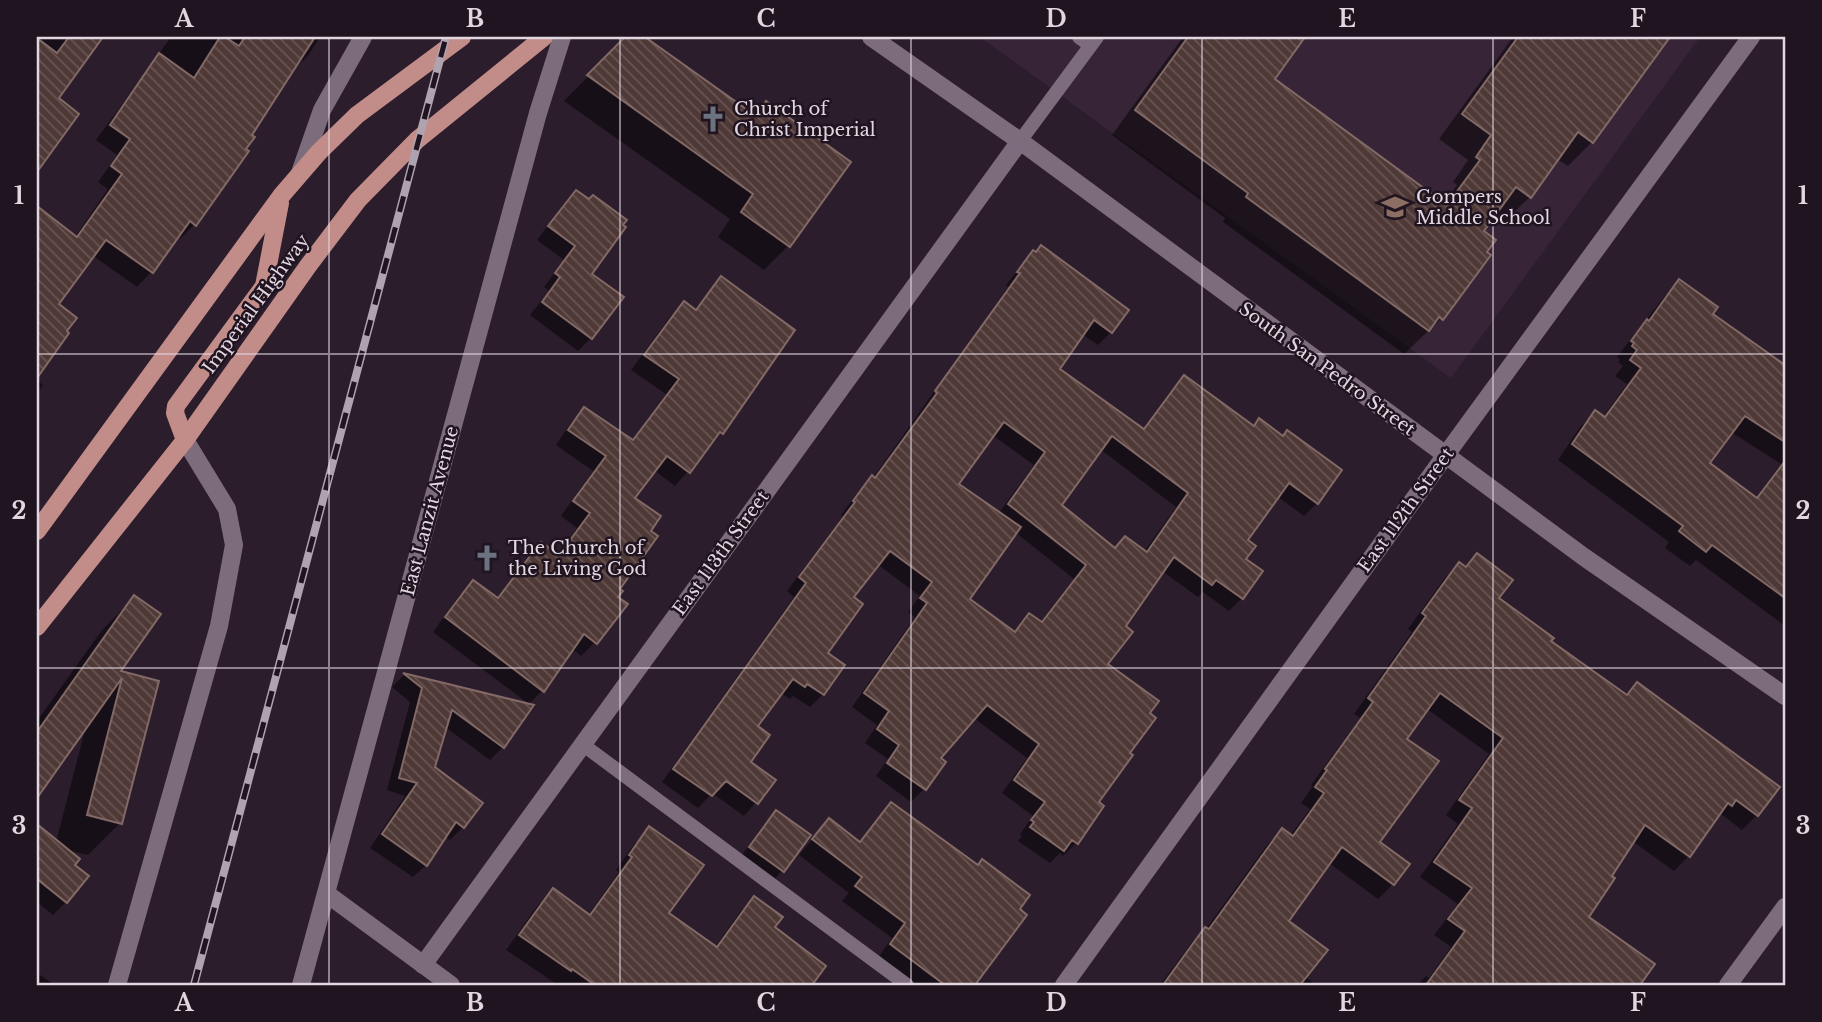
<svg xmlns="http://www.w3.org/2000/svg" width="1822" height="1022" viewBox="0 0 1822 1022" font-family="'Libre Baskerville',serif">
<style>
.built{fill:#372537}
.shadow{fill:#0007;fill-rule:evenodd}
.building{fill:url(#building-back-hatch);stroke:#826965;stroke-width:2;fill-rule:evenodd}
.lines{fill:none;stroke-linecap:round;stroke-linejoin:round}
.service{stroke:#7c6c7c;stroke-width:14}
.minor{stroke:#7c6c7c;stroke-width:18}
.tertiary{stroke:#7c6c7c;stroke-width:18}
.primary{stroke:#c28c89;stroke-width:18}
.rail-casing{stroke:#aea3ae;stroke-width:8}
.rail{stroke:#211421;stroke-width:5;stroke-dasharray:16;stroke-linecap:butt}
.grid{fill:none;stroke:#e1d7e1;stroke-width:2;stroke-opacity:0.55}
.labels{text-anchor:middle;stroke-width:5;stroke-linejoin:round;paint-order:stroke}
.poi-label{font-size:18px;fill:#e1d7e1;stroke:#211421;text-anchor:start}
.street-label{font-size:18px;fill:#e1d7e1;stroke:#211421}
.neatline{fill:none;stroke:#e1d7e1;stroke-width:2.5}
.grid-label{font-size:23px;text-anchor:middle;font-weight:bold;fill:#e1d7e1}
</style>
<defs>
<pattern id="building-back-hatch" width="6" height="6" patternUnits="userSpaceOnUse" patternTransform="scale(1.75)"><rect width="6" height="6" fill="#4f3936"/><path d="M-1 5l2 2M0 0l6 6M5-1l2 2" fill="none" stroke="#685553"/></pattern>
</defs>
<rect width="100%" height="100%" fill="#2b1d2b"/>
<!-- built -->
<path class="built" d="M980,37H1700L1451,378Z"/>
<!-- shadow -->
<g class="shadow">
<path d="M37,37H102L56,99L77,115L37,169Z"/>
<path d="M171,37H320L308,56L292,70L195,224L180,239L177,236L151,272L137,287L92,255L56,305L67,333L37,375V208L75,237L108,189L98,182L117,155L96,140Z"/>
<path d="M627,37H642L753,116L766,103L849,163L788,246L764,270L718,237L730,219L564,101Z"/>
<path d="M1183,37H1303L1273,79L1443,204L1457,185L1453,182L1468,160L1439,139L1513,37H1668L1592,142L1568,166L1557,159L1530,197L1505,221L1495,213L1481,231L1441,319L1404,354L1223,222L1225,218L1112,135Z"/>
<path d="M576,192L589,274L591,338L578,351L530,315L549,291L544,287L564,260L537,240L563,205Z"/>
<path d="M1033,252L1111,332L1098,345L1082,334L1057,370L1142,430L1171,390L1184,377L1317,503L1304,516L1277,496L1245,540L1242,598L1229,611L1203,592L1198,597L1162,571L1133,610L1106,665L1096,803L1102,807L1076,843L1063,856L1060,853L1050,863L1018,841L1022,836L1020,834L1033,816L1002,793L1027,758L974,718L938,758L944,762L924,789L911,802L876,776L888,759L865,743L877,725L852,707L915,617L908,612L920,596L877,564L851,597L825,653L843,665L823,694L810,707L793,696L790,699L781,693L756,727L748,762L774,781L744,816L712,793L698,808L662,782L794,597L787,591L843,516L841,515L859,491L873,478L1008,287L1006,285ZM992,435L1034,465L998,514L956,484ZM1100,449L1176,507L1144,552L1125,538L1114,549L1059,506ZM1015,532L1074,579L1040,623L1030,615L1013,633L968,599Z"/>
<path d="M721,278L722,432L675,486L654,470L633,498L595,642L581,656L572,649L543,690L529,704L433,632L459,596L473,582L496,599L528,558L542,544L557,556L577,528L561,516L593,471L556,445L571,423L585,409L631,441L666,394L631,370L670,317L684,304L694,310Z"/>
<path d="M1679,281L1710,315L1785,372V626L1696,560L1690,566L1665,548L1669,542L1558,460L1580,427L1596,412L1603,417L1627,384L1615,376L1623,366L1618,362L1620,359L1617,357L1664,297ZM1731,432L1781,464L1755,499L1708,463Z"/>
<path d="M37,380L43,385L37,393Z"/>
<path d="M1459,564L1549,641L1626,696L1637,684L1757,815L1742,830L1721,814L1689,856L1674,871L1632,841L1587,917L1652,965L1637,985H1417L1426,976L1429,978L1451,947L1434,935L1458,904L1420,877L1458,824L1446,815L1489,754L1427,709L1405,739L1378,843L1393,884L1378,899L1329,863L1286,921L1305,977L1316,985H1160L1191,944L1206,929L1267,845L1282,830L1290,836L1310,809L1301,803L1313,786L1311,785L1360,718L1354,714L1412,632L1408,629L1444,579Z"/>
<path d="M135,597L118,672L157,682L120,823L88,855L66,850L72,865L66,902L53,915L37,902V832H44L56,842L86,726L37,792V721L102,630Z"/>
<path d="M404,675L532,707L503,747L490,760L445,727L433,767L463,827L450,840L445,836L426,865L413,877L370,848L405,796L387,790L410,702L392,687Z"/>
<path d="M891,804L1025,915L973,985H892L900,976L877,959L892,938L842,901L849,893L799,855L829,820L859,842Z"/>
<path d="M776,812L808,836L782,871L770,884L738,861L763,825Z"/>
<path d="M650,829L666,914L715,947L740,912L754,898L773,928L824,966L810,985H558L506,950L538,905L553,891L588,915L619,872L616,870L635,843Z"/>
<path d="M37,973L52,983L51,985H37Z"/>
</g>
<!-- building -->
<g class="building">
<path d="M69,37H103L59,98L79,114L37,172V38L57,53Z"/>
<path d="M220,37H225L239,46L245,37H315L252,135L255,137L246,149L249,151L196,226L190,221L153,273L106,240L59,304L77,318L67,331L69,333L37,378V206L77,237L122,174L111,166L130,139L110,125L159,53L194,78Z"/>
<path d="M625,37H645L756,116L766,101L851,162L790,247L741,212L753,194L587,75Z"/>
<path d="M1188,37H1305L1275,79L1447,205L1480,160L1476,157L1491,135L1462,114L1518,37H1670L1593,143L1578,132L1531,198L1516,187L1484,231L1496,240L1487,252L1491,255L1443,320L1439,317L1429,331L1246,197L1248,193L1135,110Z"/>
<path d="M576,190L589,199L593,195L627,220L623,225L626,227L592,274L624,297L592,339L542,302L560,277L555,273L575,246L548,226Z"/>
<path d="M1041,245L1129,310L1112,333L1094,320L1060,369L1144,429L1184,375L1254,426L1259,418L1283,436L1287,430L1342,470L1318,504L1289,483L1248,540L1256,546L1246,559L1263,571L1243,599L1216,580L1212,585L1174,557L1126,626L1133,632L1108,664L1159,701L1150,713L1156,718L1130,753L1133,755L1099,802L1104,806L1078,844L1072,840L1064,851L1030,827L1034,822L1031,820L1045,802L1014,780L1039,744L987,705L941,758L946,762L926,790L887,763L899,745L877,729L889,711L864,693L927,603L920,598L932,582L890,551L854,597L863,604L828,653L845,665L824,695L807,684L805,687L793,679L758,726L770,735L751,762L776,780L758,804L726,781L712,796L673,769L806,583L799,577L855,502L853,501L872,475L875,478L937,393L935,391L1020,273L1017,272L1033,250L1036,252ZM1004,422L1045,452L1008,504L1086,565L1042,622L1029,613L1015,632L970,599L1021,527L959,484ZM1112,436L1188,493L1147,552L1125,536L1115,548L1062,505Z"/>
<path d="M721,276L795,330L723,434L720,432L690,473L667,456L635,498L661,516L651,531L658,536L620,589L623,591L618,597L628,604L597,644L584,634L544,692L445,617L473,580L498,598L541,542L559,555L590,513L573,501L606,456L568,430L584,407L633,440L679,379L644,355L684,301L696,310Z"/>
<path d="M1679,279L1718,307L1713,314L1785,365V442L1745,416L1710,463L1757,498L1785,461V598L1712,545L1706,552L1679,531L1683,526L1572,444L1595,410L1605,417L1641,368L1630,360L1637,350L1632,346L1634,343L1631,341L1647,319L1649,321Z"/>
<path d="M1477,553L1513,580L1499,598L1554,638L1551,641L1627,695L1637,682L1780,787L1758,816L1736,800L1732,806L1728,803L1690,857L1645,825L1612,876L1615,878L1589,917L1655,964L1640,985H1426L1465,931L1448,919L1472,888L1434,862L1472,808L1459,800L1503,738L1440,693L1407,739L1439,761L1380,842L1410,864L1394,885L1342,847L1289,921L1328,950L1300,985H1163L1205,927L1209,929L1282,828L1293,836L1324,793L1315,787L1327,770L1325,769L1373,702L1368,698L1426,616L1422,613L1459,562L1466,567Z"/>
<path d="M134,595L161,614L121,671L159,681L122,824L87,815L122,678L37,798V732Z"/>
<path d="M403,673L534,705L504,748L452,710L435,767L483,803L464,828L456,822L427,866L382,834L417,783L399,778L422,688Z"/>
<path d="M891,802L978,865L982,859L1030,895L1020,909L1027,915L975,985H945L890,944L905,923L855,886L862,877L812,839L829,818L860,842Z"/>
<path d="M776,810L811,835L784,872L749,847Z"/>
<path d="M37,824L80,859L75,865L89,876L67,903L37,879Z"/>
<path d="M649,826L704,865L669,913L717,947L754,896L783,917L775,927L826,966L812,985H595L572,969L571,971L519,935L553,888L590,915L632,857L629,855Z"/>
</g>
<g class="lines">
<!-- service -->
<g class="service">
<path d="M1079,37L1090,45"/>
<path d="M1020,141L1097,37"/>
<path d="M582,744L907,985"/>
</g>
<!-- minor -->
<g class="minor">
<path d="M300,173L322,110L363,37"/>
<path d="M327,894L451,985"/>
<path d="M423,965L1020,141"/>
<path d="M117,985L219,626L234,545L227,509L185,440"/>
<path d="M301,985L538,113L562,37"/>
<path d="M1064,985L1445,456L1751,37"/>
</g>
<!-- tertiary -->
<g class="tertiary">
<path d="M871,37L1020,141L1584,557L1785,696"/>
<path d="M1728,985L1785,907"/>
</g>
<!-- primary -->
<g class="primary">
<path d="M185,440L175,413L176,406L264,286L280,203"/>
<path d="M37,531L281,196L319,152L357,115L462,37"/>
<path d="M37,627L185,440L308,266L358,200L417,140L544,37"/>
</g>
<!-- rail casing -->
<g class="rail-casing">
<path id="rail" d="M194,985L446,37"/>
</g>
<!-- rail -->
<use href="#rail" class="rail"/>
</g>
<!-- grid -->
<path class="grid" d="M329,37V985M620,37V985M911,37V985M1202,37V985M1493,37V985M37,354H1785M37,668H1785"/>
<!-- icons -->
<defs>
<g id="church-bare" transform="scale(2.1)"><path d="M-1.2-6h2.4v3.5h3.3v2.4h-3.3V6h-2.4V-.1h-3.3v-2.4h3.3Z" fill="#6b7280" stroke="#211421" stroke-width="2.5" paint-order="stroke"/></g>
<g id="school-bare" transform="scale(2.1)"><path d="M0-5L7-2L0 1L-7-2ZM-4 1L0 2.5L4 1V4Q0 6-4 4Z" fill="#8d6e63" stroke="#211421" stroke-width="2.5" paint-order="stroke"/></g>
</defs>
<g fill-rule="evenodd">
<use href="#church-bare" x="713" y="119"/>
<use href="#school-bare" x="1395" y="207"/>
<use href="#church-bare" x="487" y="558"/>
</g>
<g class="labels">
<!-- poi labels -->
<g class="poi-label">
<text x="734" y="115">Church of<tspan x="734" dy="21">Christ Imperial</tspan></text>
<text x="1416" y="203">Gompers<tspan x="1416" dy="21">Middle School</tspan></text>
<text x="508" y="554">The Church of<tspan x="508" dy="21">the Living God</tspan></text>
</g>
<!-- street labels -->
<g class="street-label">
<text transform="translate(256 304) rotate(-54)" y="6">Imperial Highway</text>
<text transform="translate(1327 369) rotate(36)" y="6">South San Pedro Street</text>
<text transform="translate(1406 510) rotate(-54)" y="6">East 112th Street</text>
<text transform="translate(430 511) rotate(-75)" y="6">East Lanzit Avenue</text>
<text transform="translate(721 553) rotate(-54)" y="6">East 113th Street</text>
</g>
</g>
<!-- border -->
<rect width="1822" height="1022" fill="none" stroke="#211421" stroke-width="77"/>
<rect x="38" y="38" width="1746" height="946" class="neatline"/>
<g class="grid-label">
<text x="184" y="27">A</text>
<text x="475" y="27">B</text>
<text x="766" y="27">C</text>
<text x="1056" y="27">D</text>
<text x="1347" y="27">E</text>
<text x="1638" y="27">F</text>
<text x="19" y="204">1</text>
<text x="1803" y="204">1</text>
<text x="19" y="519">2</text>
<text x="1803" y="519">2</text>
<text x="19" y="834">3</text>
<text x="1803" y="834">3</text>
<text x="184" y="1011">A</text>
<text x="475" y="1011">B</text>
<text x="766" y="1011">C</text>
<text x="1056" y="1011">D</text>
<text x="1347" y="1011">E</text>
<text x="1638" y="1011">F</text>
</g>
</svg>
